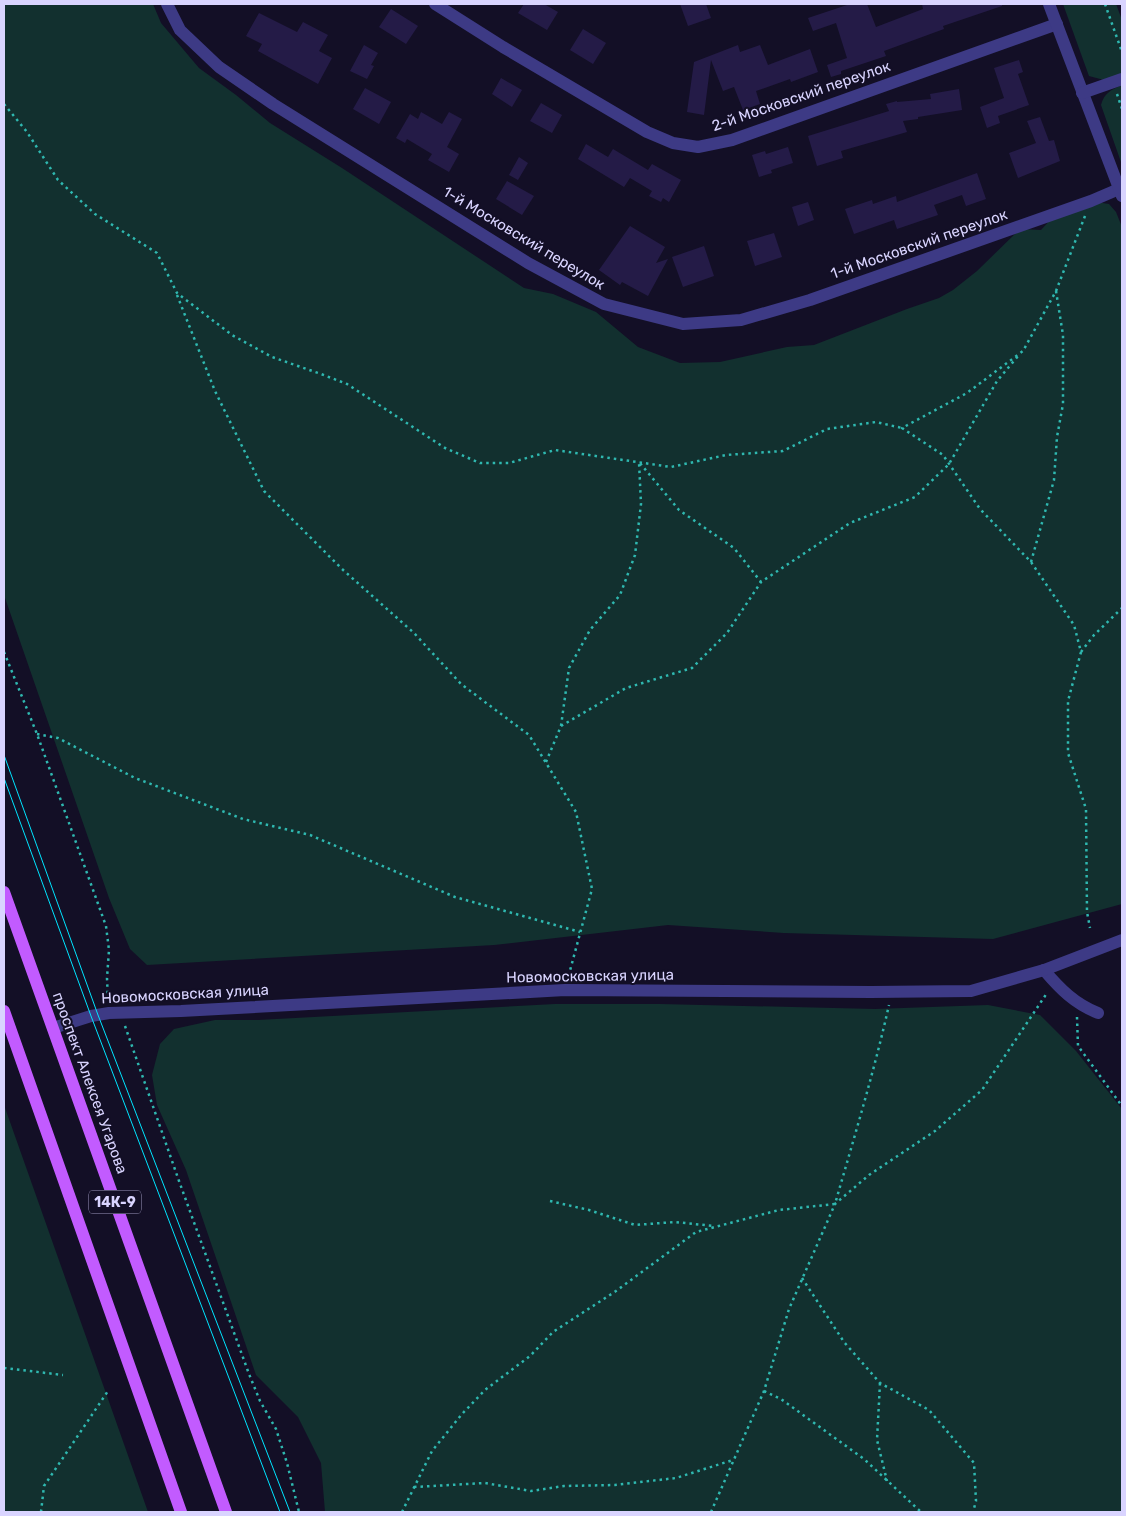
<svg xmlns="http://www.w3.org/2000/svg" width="1126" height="1516" viewBox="0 0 1126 1516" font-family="Rubik,sans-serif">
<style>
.green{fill:#12302f}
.building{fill:#241b47}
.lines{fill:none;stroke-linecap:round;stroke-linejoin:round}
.path{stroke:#2fb8b0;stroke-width:2.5;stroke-dasharray:2.5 4;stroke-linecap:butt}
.minor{stroke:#3d3a85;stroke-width:12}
.major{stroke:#c25bff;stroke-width:12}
.tram{stroke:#00e5ff;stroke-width:1}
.labels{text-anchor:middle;stroke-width:4;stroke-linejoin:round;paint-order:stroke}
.shield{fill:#130f26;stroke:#9e99be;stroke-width:1}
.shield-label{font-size:14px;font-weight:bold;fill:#d9d4ff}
.street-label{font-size:15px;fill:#d9d4ff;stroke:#130f26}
</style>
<rect width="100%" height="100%" fill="#130f26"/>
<!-- green -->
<g class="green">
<path d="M4,4H153L161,23L199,68L236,95L270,123L342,168L524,288L553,294L596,312L638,347L680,363L720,362L787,347L814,345L907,309L939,298L953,290L977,271L1020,229L1041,230L1052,218L1096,202L1109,204L1116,212L1122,227V904L993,939L784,933L668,925L494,945L147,965L130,949L109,898L4,595Z"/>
<path d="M1063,4H1116L1122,20V74L1104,80L1089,76Z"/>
<path d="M1122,85V165L1101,105C1104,93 1111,90 1122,85Z"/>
<path d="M555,1004H660L875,1009L988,1005L1040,1015L1076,1051L1122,1109V1512H325L321,1463L298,1417L256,1375L186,1170L157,1105L152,1075L160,1044L174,1029L215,1020H258Z"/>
<path d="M4,1105L148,1512H4Z"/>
</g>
<!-- building -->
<g class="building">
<path d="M524,4H544L558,12L547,30L518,13Z"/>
<path d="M680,4H706L711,18L688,26Z"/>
<path d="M850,4H867L876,27L923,9L922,4H1002V6L943,26L944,29L884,51L886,56L841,71V74L831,77L827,65L847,58L836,23L813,31L808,18Z"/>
<path d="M391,9L418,26L406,44L379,27Z"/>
<path d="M259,13L297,32L303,22L328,35L319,51L332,58L318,84L258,51L262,44L246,36Z"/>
<path d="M583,29L606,43L593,64L570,50Z"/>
<path d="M364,45L378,53L371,65L374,66L367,79L350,71Z"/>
<path d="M738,45L740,52L760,45L768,65L810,49L818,72L791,82L790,79L756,91L760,104L743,110L734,87L723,91L711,60L704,115L687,112L694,62Z"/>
<path d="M1019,60L1023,72L1018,74L1029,105L998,116L1000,123L987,128L980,107L1004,98L994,68Z"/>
<path d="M501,78L522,90L512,107L492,94Z"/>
<path d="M365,88L391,102L379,124L353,109Z"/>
<path d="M959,89L962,110L918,117V119L903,121L907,132L841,151L843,158L817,166L808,136L889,111L886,104L897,101V102L931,99L930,94Z"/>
<path d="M541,103L562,115L552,133L530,121Z"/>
<path d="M421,112L442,124L449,112L462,119L447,147L459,154L449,172L428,160L432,154L407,139L405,143L396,138L410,114L418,119Z"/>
<path d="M1040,117L1049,141L1054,140L1060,161L1018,178L1009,153L1036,143L1027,121Z"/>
<path d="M586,144L608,157L613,149L648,170L652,164L681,180L669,202L663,198L661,202L649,196L652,191L630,178L624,187L578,159Z"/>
<path d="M788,147L793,163L771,170L772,173L759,177L752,155L765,151L766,154Z"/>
<path d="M519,157L528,163L518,180L509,175Z"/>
<path d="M977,173L986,199L966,206L962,195L934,205L938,215L897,229L894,220L854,234L845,209L872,200L873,204L896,196L897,202Z"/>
<path d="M507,181L534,196L522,215L496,199Z"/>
<path d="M808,202L814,220L798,226L792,207Z"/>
<path d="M630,226L665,247L656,263L668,259L648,296L622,282L620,285L599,270Z"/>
<path d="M774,233L782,257L755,266L747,241Z"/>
<path d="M704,246L714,276L683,287L672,257Z"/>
</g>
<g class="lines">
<!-- path -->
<g class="path">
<path d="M1105,4L1122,52"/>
<path d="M1117,94L1122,109"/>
<path d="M4,104L27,132L58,180L95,214L157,253L177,293L232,335L272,357L321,374L347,384L445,448L480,463H509L555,450L671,467L726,455L783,451L827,429L876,422L902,428"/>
<path d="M1085,216L1056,291L1023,351L967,393L902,428L943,455L980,509L1031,562L1074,625L1081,652L1068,701V753L1086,809L1087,912L1090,928"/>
<path d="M177,295L215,391L264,491L342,569L414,633L461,684L529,735L576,812L592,889L568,978"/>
<path d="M1031,562L1054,480L1057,437L1063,404V335L1056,291"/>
<path d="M4,652L37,734L106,926L109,950L107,978L108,1002"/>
<path d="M1081,652L1094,635L1122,608"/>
<path d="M561,726L569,668L590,630L620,595L635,555L641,504L639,462L679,510L734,548L761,582"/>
<path d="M37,734L58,738L135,778L243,819L310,835L455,897L580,932"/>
<path d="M546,762L561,726L626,688L692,668L727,633L761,582L850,523L915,497L949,464L997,381L1019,355"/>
<path d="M1077,1017L1078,1046L1122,1106"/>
<path d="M125,1026L179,1181L249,1374L260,1401L276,1429L287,1463L299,1512"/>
<path d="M550,1201L589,1210L635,1225L675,1222L714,1226"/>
<path d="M802,1278L844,1342L880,1383L929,1410L974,1463L976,1501L973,1512"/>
<path d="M4,1368L63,1375"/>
<path d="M880,1383L877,1440L887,1481"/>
<path d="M764,1391L781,1399L864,1459L921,1512"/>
<path d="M414,1487L485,1483L531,1491L564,1486L615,1485L676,1478L733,1460"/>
<path d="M41,1512L44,1486L108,1391"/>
<path d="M402,1512L432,1451L462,1414L485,1390L530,1356L553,1332L616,1291L696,1232L779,1210L835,1204C854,1138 874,1072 889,1005"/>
<path d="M711,1512L764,1391L789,1309L835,1204L869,1175L935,1131L982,1090L1047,993"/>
</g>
<!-- minor -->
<g class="minor">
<path d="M167,4L180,30L219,67L273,104L528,263L604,304L683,324L741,320L810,300L1091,201L1119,189"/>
<path d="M435,4L503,47L647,132L673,143L698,147L732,140L1057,24"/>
<path d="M1049,4L1122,196"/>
<path d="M1082,93L1122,79"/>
<path d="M1044,970C1060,989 1075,1004 1098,1013"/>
<path d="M53,1028L91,1016L109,1013L181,1011L565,990L871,992L971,991L1044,970L1122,940"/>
</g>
<!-- major -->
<g class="major">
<path d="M4,892L226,1512"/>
<path d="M4,1011L181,1512"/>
</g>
<!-- tram -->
<g class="tram">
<path d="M4,755L98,1015L290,1512"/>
<path d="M4,778L91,1016L280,1512"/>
</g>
</g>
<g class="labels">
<!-- shield labels -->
<rect class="shield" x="89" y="1190.5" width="52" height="23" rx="4"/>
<g class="shield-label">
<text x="115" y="1207">14К-9</text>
</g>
<!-- street labels -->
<g class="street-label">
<text transform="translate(801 96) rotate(-19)" y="5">2-й Московский переулок</text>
<text transform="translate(524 238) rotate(31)" y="5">1-й Московский переулок</text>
<text transform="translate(919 244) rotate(-19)" y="5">1-й Московский переулок</text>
<text transform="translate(590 976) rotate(-1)" y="5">Новомосковская улица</text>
<text transform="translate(185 994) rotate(-3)" y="5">Новомосковская улица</text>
<text transform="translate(90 1083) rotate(70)" y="5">проспект Алексея Угарова</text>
</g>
</g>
<!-- border -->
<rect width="1126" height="1516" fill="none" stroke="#d9d4ff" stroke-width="10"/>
</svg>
